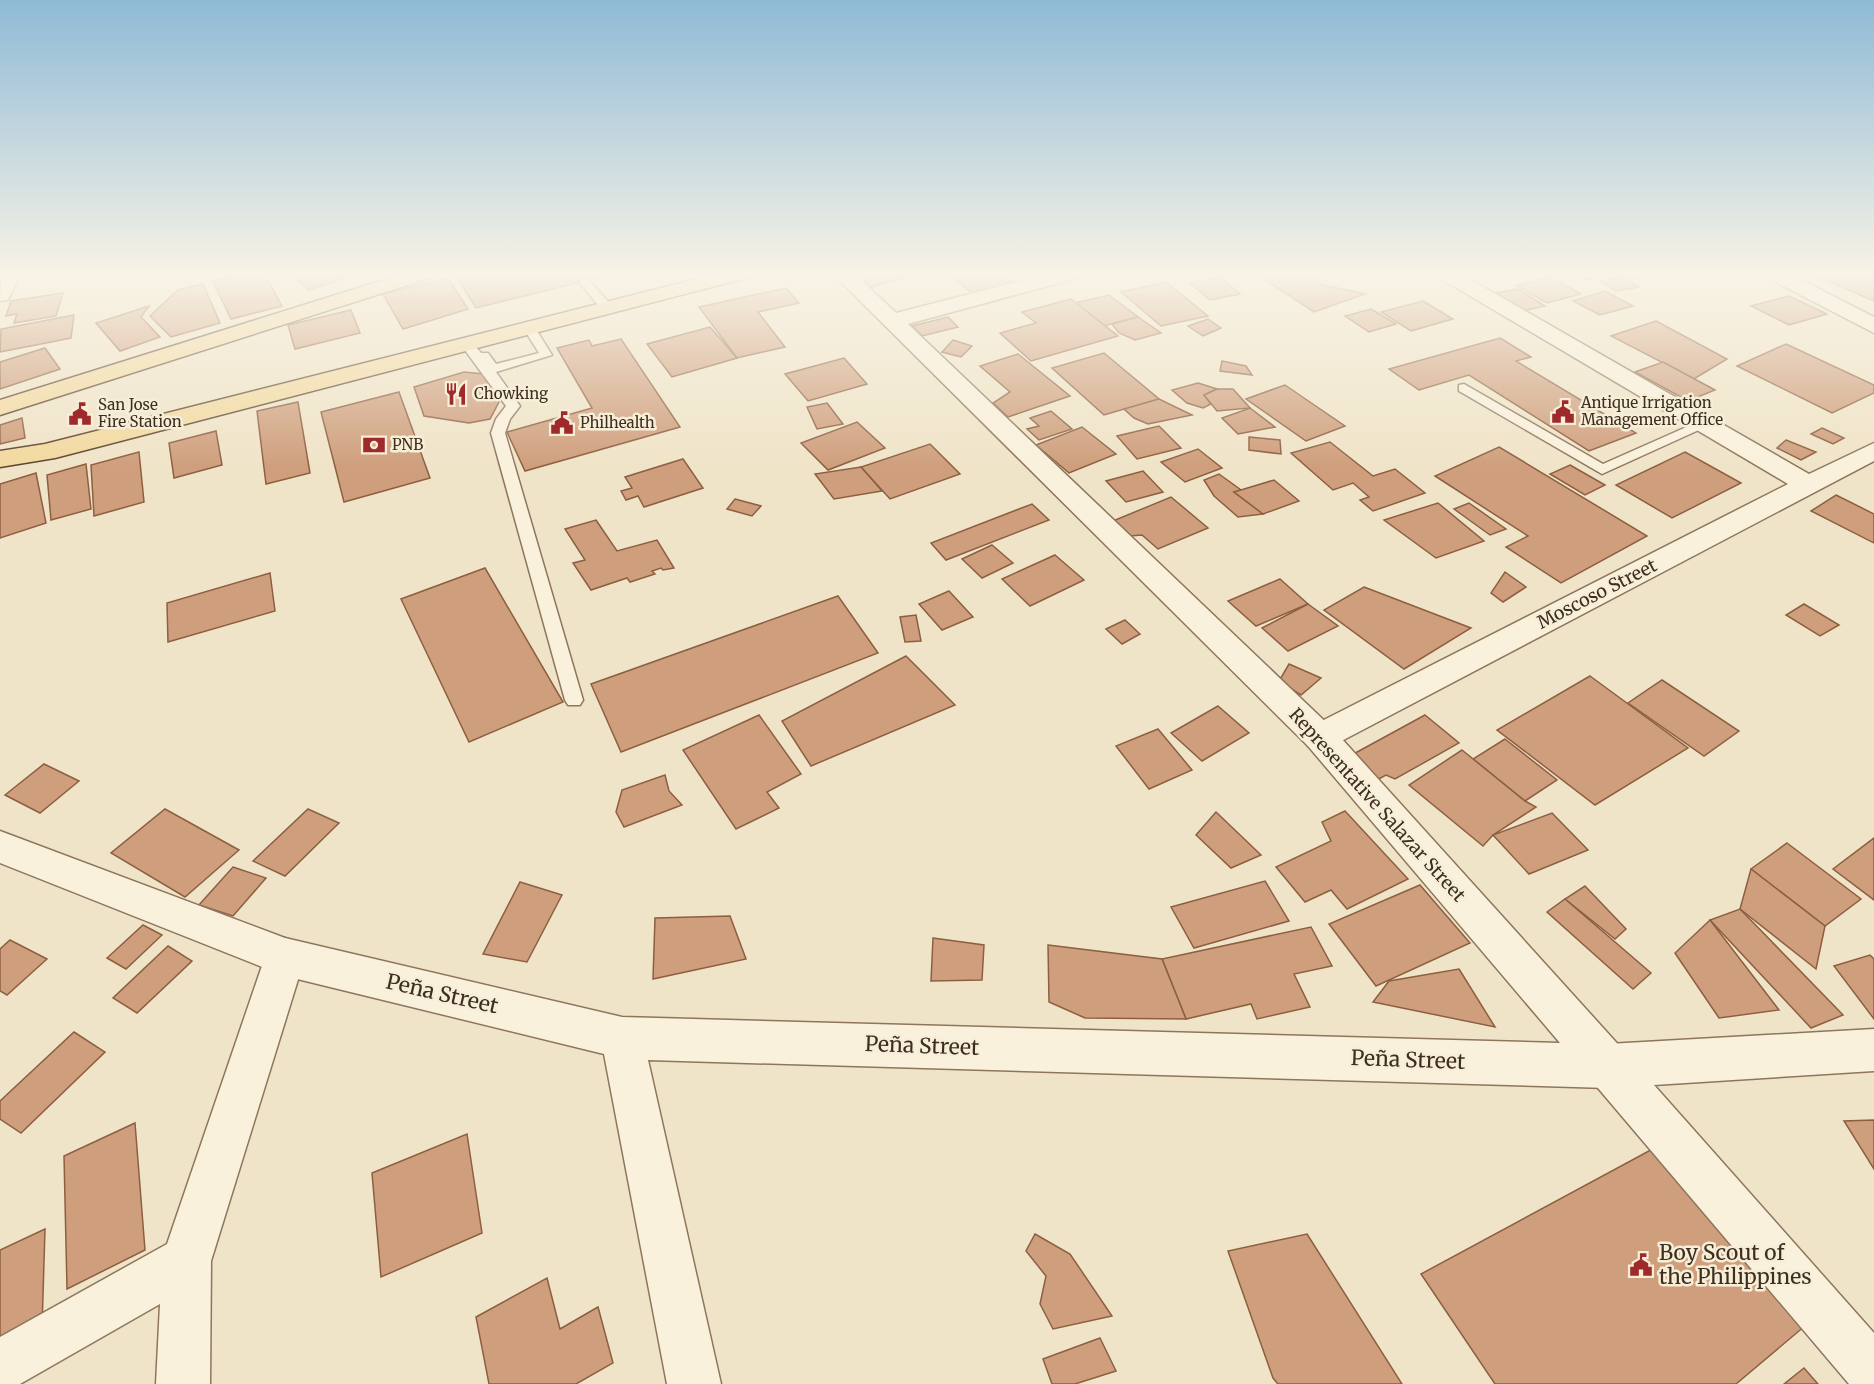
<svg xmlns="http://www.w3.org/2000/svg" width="1874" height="1384" viewBox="0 0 1874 1384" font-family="Merriweather,serif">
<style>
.building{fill:#cf9f7d;stroke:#8d5f41;stroke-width:1.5}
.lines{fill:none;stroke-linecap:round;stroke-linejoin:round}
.service-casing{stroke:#8d765c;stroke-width:3}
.minor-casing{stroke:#8d765c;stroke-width:3}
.tertiary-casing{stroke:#8d765c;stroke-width:3}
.primary-casing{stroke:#5b4430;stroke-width:3}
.service{fill:#faf1dc;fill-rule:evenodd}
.minor{fill:#faf1dc;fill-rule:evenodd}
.tertiary{fill:#faf1dc;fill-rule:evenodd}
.primary{fill:#f3d9a0;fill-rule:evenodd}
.labels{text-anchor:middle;stroke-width:5;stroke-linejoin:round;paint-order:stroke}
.far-poi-label{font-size:15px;fill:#3d2e20;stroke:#f7eed8;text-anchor:start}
.street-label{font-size:18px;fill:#3d2e20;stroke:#f7eed8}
.near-street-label{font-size:21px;fill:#3d2e20;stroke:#f7eed8}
.near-poi-label{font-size:21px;fill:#3d2e20;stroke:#f7eed8;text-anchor:start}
</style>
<rect width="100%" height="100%" fill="#f0e4c8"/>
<!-- building -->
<g class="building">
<path d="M246,273H264L282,306L231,319L213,281Z"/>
<path d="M292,273H354L356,275L308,290Z"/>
<path d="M454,273H598L601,277L476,308Z"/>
<path d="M851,273H919L868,288Z"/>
<path d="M947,273H1002L1013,282L972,293Z"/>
<path d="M1255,273H1308L1323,285L1365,294L1314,312Z"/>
<path d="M1574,273H1621L1585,280Z"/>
<path d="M1622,273H1651L1654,274L1633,279Z"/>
<path d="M1809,273H1874V301Z"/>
<path d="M1220,277L1240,294L1210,300L1190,283Z"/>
<path d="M1550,277L1581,294L1547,303L1517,286Z"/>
<path d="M1623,277L1639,287L1616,291L1600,281Z"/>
<path d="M448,278L468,309L403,329L383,294Z"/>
<path d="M1166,282L1208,316L1161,326L1121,292Z"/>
<path d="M203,284L220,323L171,337L150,316L178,290Z"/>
<path d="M786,288L799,303L758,312L785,347L737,358L699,307Z"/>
<path d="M1518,289L1545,306L1523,311L1495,293Z"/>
<path d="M1605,291L1633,306L1600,315L1573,301Z"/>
<path d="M63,293L56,316L14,323L17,314L6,316L11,301Z"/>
<path d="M1109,295L1138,317L1103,326L1075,303Z"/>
<path d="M1789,296L1827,314L1789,325L1751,306Z"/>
<path d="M1071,299L1118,336L1031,361L1000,333L1036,323L1022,312Z"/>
<path d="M1423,301L1453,319L1411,331L1381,312Z"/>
<path d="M149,306L141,317L160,337L120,351L96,323Z"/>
<path d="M1371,309L1396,324L1369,332L1345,316Z"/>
<path d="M351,310L360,333L295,349L288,325Z"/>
<path d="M74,315L71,338L0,352L1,329Z"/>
<path d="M948,317L958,327L922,336L912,326Z"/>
<path d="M1138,317L1161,333L1135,340L1119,333L1112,324Z"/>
<path d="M1208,319L1221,328L1203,336L1188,326Z"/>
<path d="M1656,321L1727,359L1694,379L1611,336Z"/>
<path d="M710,327L737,358L672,377L647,344Z"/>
<path d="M1500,338L1531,357L1516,361L1636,433L1589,451L1469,375L1419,390L1389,369Z"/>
<path d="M621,339L680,427L525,471L507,432L592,408L557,348L589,340L592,346Z"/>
<path d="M953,340L972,346L961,357L942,352Z"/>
<path d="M1786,344L1874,385V393L1832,413L1737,366Z"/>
<path d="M45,348L60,369L0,389V362Z"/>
<path d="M1104,353L1159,399L1104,415L1052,368Z"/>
<path d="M1018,354L1070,396L1008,417L993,403L1010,392L980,366Z"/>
<path d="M844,358L867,384L808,401L785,374Z"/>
<path d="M1222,361L1246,366L1252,375L1220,371Z"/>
<path d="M1663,362L1715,390L1688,401L1635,372Z"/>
<path d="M464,372L484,374L499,402L490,419L469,423L424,416L414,387Z"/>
<path d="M1198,383L1217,389L1204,395L1211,404L1203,408L1187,403L1172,390Z"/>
<path d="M1285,385L1345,426L1306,441L1246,399Z"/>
<path d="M1217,389H1233L1250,408L1217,411L1204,395Z"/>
<path d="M399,392L430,478L344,502L321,412Z"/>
<path d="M1159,399L1192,415L1148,424L1134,418L1124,409Z"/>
<path d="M298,402L310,473L266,484L257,411Z"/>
<path d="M827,403L843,424L817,429L807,407Z"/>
<path d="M1250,408L1275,427L1238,434L1222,418Z"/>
<path d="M1051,411L1072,429L1039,440L1027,429L1039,426L1030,418Z"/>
<path d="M22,418L25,438L0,444V425Z"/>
<path d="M857,422L885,448L828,470L801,443Z"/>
<path d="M1159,426L1181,448L1137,459L1117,436Z"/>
<path d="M1082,427L1116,454L1069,473L1036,445Z"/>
<path d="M1822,428L1844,438L1833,444L1811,434Z"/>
<path d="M216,431L222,465L174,478L169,443Z"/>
<path d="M1249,437L1280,440L1281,454L1249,450Z"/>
<path d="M1786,440L1816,452L1801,460L1777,448Z"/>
<path d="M1330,442L1373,476L1395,469L1425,493L1373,511L1360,500L1369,497L1353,483L1333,490L1291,453Z"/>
<path d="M930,444L960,474L890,499L861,467Z"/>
<path d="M1499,447L1647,536L1561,583L1506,547L1528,536L1435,476Z"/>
<path d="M1198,449L1222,468L1185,482L1161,462Z"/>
<path d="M139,452L144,502L94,516L91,465Z"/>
<path d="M1685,452L1741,483L1672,518L1616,485Z"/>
<path d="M683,459L703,488L644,507L638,496L626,500L621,491L632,488L625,477Z"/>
<path d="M86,464L91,509L51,520L47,475Z"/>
<path d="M1570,465L1605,485L1585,495L1550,474Z"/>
<path d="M861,467L882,491L834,499L815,474Z"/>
<path d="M1143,471L1163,492L1126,502L1106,481Z"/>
<path d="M36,473L46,523L0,538V484Z"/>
<path d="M1219,474L1241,490L1234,492L1263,514L1238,517L1214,496L1204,480Z"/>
<path d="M1274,480L1299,501L1263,514L1234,492Z"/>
<path d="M1836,495L1874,514V543L1811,511Z"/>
<path d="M1171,497L1208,528L1158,549L1142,535L1130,536L1113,521Z"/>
<path d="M735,499L761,506L752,516L727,509Z"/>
<path d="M1438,503L1484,541L1436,558L1384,520Z"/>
<path d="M1469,503L1506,529L1490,535L1454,509Z"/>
<path d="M1032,504L1049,520L946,560L931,543Z"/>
<path d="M596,520L617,551L657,540L674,568L663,570L661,568L652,571L655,574L630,582L627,578L591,590L573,563L585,560L565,529Z"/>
<path d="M992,545L1013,563L982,578L962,559Z"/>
<path d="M1055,555L1084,580L1030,606L1002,579Z"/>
<path d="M485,568L563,702L469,742L401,599Z"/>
<path d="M1505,572L1526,587L1503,602L1491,593Z"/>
<path d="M270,573L275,611L168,642L167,603Z"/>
<path d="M1280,579L1308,604L1256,626L1228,601Z"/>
<path d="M1364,587L1471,628L1404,669L1324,610Z"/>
<path d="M949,591L973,617L942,630L919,604Z"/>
<path d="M838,596L878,653L621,752L591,684Z"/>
<path d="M1308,604L1338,626L1288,651L1262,628Z"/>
<path d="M1804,604L1839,625L1820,636L1786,615Z"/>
<path d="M916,615L921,641L905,642L900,617Z"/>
<path d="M1125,620L1140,634L1122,644L1106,629Z"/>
<path d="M906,656L955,705L811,766L782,721Z"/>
<path d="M1289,664L1321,678L1301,695L1279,681Z"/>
<path d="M1590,676L1688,748L1595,805L1497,730Z"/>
<path d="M1662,680L1739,731L1704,756L1628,703Z"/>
<path d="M1218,706L1249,733L1202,761L1171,733Z"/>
<path d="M759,715L801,774L767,792L779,808L736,829L683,750Z"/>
<path d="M1425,715L1459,743L1395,779L1386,775L1375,781L1348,757Z"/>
<path d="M1158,729L1192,770L1149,789L1116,746Z"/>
<path d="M1505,739L1557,780L1525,801L1473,759Z"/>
<path d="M1462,750L1525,801L1536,807L1493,835L1483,846L1409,785Z"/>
<path d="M44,764L79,781L40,813L5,795Z"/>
<path d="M665,775L669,791L682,805L624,827L616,812L622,790Z"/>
<path d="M165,809L239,850L185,897L111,853Z"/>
<path d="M308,809L339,823L285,876L253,861Z"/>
<path d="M1345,811L1408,879L1347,909L1331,890L1305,902L1276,867L1331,841L1322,822Z"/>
<path d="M1216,812L1261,855L1231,868L1196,835Z"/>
<path d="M1552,813L1588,850L1529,874L1493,835Z"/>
<path d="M1874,838V900L1833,869Z"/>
<path d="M1787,843L1861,899L1825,926L1751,869Z"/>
<path d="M233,867L266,878L233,916L199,905Z"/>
<path d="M1751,869L1825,926L1816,969L1740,909Z"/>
<path d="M1265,881L1289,921L1194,948L1171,907Z"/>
<path d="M520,882L562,895L527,962L483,954Z"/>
<path d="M1420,885L1470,943L1376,986L1329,924Z"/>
<path d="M1585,886L1626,929L1615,939L1565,899Z"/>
<path d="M1565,899L1651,973L1633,989L1547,912Z"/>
<path d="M1740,909L1843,1015L1811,1028L1710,920Z"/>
<path d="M730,916L746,959L653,979L655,918Z"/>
<path d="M1710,920L1779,1010L1719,1018L1675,953Z"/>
<path d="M143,925L162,935L126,969L107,958Z"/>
<path d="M1311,927L1332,966L1294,974L1310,1007L1257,1019L1251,1004L1186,1019L1162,959Z"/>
<path d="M933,938L984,945L982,980L931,981Z"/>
<path d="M10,940L47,959L7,995L0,991V949Z"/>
<path d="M1048,945L1162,959L1186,1019L1085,1018L1049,1002Z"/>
<path d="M168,946L192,961L137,1013L113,998Z"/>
<path d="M1870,955L1874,959V1019L1834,966Z"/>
<path d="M1459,969L1495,1027L1373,1002L1389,981Z"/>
<path d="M74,1032L105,1052L21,1133L0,1119V1101Z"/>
<path d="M1874,1120V1169L1844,1121Z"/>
<path d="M135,1123L145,1250L67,1289L64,1156Z"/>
<path d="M467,1134L482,1233L381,1277L372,1173Z"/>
<path d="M1660,1145L1812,1320L1736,1384H1495L1421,1274Z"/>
<path d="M45,1229L42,1328L0,1348V1250Z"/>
<path d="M1035,1234L1070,1254L1112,1316L1053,1329L1040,1304L1046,1276L1026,1251Z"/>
<path d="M1307,1234L1402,1384H1278L1273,1378L1228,1251Z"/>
<path d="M547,1278L560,1329L598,1307L613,1363L576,1384H489L476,1317Z"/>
<path d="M1100,1338L1116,1371L1075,1384H1052L1043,1359Z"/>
<path d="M1804,1368L1818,1384H1784Z"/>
</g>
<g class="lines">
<!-- service casing -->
<g class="service-casing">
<g id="service">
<path d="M580,279H588L610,304V310H602L580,283Z"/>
<path d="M528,322L532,323L552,355L496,372L520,406L510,419L505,433L583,700L580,705H568L565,700L491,433L496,419L506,406L459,342L461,339H469L481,353H488L496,364L539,353L522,326Z"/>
<path d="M1464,384L1603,464L1700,421H1710L1712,424L1602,474L1459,391V385Z"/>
</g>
</g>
<!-- minor casing -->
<g class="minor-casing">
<g id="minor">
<path d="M1,273H21L8,300L0,301Z"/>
<path d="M1435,273H1459L1809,474L1874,443V461L1332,746L1320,750L1308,746L1303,737L1308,728L1788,484L1438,277Z"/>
<path d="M1763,273H1788L1874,317V333L1766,277Z"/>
<path d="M285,938L299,944L305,957L211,1261L210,1384H156L160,1304L20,1384H0V1337L167,1244L265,957L271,944Z"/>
<path d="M1874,1029V1071L1654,1085L1874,1333V1384H1849L1592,1081L1586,1066L1592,1051L1608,1044Z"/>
</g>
</g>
<!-- tertiary casing -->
<g class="tertiary-casing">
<path id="tertiary" d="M832,273H854L896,313L1051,273H1084L1081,277L908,324L1332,728L1624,1051L1630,1066L1624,1081L1608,1088L648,1060L721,1384H667L604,1054L285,976L0,863V831L285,938L622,1017L1560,1043L1308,746Z"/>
</g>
<!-- primary casing -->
<g class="primary-casing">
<g id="primary">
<path d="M406,273H436L433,277L0,415V400Z"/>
<path d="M720,273H753L750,277L55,458L0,467V451L45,444Z"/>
</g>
</g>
<!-- service -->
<use href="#service" class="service"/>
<!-- minor -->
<use href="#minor" class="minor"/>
<!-- tertiary -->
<use href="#tertiary" class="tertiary"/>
<!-- primary -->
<use href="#primary" class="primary"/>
</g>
<!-- sky -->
<linearGradient id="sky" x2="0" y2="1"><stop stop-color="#8fbad6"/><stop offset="0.59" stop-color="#f8f3e6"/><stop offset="1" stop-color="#f8f3e6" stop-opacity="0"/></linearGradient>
<rect width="1874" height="466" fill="url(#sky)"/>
<!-- icons -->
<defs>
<g id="restaurant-bare" transform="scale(1.8)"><path d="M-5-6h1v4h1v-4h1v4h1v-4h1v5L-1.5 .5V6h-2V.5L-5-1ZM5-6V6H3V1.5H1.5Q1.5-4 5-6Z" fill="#9e2a2b" stroke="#f7eed8" stroke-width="2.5" paint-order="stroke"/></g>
<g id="civic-bare" transform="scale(1.8)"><path d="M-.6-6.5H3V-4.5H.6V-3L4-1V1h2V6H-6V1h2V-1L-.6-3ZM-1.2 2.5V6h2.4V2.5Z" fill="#9e2a2b" stroke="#f7eed8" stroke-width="2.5" paint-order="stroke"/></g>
<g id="bank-bare" transform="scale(1.8)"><path d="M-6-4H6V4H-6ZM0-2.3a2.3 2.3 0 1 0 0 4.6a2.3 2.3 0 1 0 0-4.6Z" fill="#9e2a2b" stroke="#f7eed8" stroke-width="2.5" paint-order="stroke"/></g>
</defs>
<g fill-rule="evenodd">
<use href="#restaurant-bare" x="456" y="394"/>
<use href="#civic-bare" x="1563" y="412"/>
<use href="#civic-bare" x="80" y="414"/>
<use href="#civic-bare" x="562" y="423"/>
<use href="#bank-bare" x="374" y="445"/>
<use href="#civic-bare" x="1641" y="1265"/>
</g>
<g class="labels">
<!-- far-poi labels -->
<g class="far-poi-label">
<text x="474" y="399">Chowking</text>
<text x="1581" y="408">Antique Irrigation<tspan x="1581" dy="17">Management Office</tspan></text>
<text x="98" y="410">San Jose<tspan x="98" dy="17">Fire Station</tspan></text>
<text x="580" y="428">Philhealth</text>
<text x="392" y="450">PNB</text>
</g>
<!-- street labels -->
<g class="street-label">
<text transform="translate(1597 594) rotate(-27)" y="6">Moscoso Street</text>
<text transform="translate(1377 805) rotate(48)" y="6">Representative Salazar Street</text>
</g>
<!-- near-street labels -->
<g class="near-street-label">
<text transform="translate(442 994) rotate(13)" y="7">Peña Street</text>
<text transform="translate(922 1046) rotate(2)" y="7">Peña Street</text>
<text transform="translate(1408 1060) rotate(2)" y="7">Peña Street</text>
</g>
<!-- near-poi labels -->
<g class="near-poi-label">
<text x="1659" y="1260">Boy Scout of<tspan x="1659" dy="24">the Philippines</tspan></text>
</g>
</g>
</svg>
